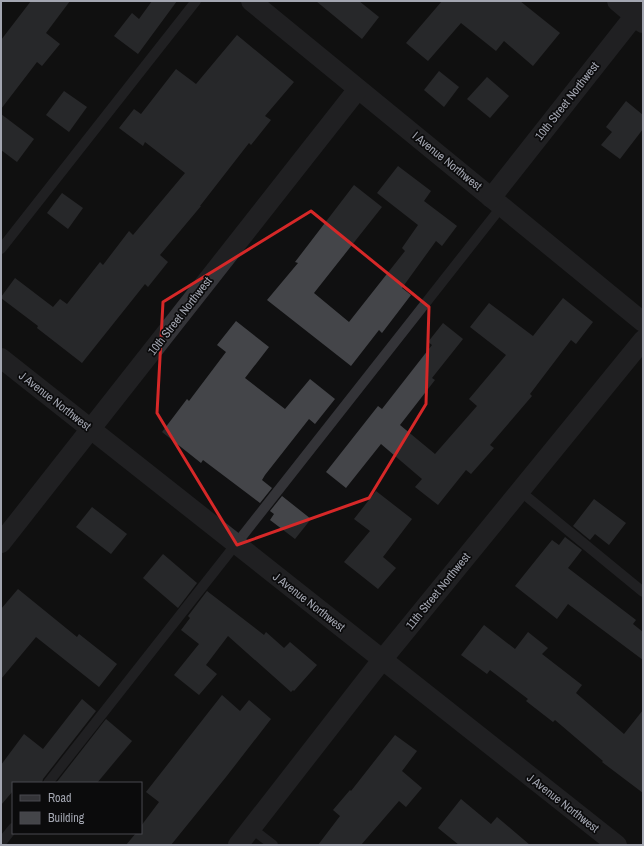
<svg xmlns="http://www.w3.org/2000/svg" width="644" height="846" viewBox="0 0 644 846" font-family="'Archivo Narrow',sans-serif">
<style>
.building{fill:#444549}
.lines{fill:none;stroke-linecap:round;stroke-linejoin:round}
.service{stroke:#343438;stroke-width:10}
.minor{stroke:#343438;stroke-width:20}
.marked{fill:none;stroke:#d62828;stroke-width:3;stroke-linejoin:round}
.labels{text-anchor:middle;stroke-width:3.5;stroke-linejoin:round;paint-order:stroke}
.street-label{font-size:12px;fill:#a3a6b1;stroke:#0b0b0c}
</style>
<rect width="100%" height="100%" fill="#101011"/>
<!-- building -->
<g class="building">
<path d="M31,1H70L46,33L60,44L42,66L37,62L1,109V40Z"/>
<path d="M152,1H177L138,54L114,36L132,13L139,19Z"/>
<path d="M316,1H359L379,17L362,39Z"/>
<path d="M442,1H520L560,33L533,66L504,41L496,51L461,23L428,61L406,43Z"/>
<path d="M237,35L294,82L265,116L271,120L251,145L249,143L200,206H201L160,255L168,262L148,287L145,284L82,363L37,328L38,326L1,298V297L15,278L53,307L60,299L67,304L100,262L103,265L129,231L133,235L185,173L145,142L143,146L119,128L134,109L141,114L176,69L196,84Z"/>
<path d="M439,71L459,87L444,107L424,90Z"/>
<path d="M487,77L509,96L490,118L467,99Z"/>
<path d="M64,91L87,107L69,132L46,115Z"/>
<path d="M626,101L643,115V129L620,159L601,145L612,132L606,127Z"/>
<path d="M1,114L34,139L17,162L1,150Z"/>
<path d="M398,166L431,191L424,201L457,226L442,246L436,241L402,288L411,295L382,333L379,330L351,366L267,300L298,263L295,262L354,185L382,207L314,293L349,322L405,251L402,248L418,225L377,193Z"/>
<path d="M62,193L83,208L68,229L47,213Z"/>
<path d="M563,298L593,322L576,344L571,340L530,394L532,396L490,445L494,448L471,474L466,470L438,505L415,487L422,479L381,444L346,488L326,472L378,406L382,409L432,345L428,342L443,323L463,339L432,378L435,380L400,425L435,454L477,406L469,399L506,355L470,327L489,303L533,336Z"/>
<path d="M236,321L269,347L245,378L285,409L310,379L335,399L315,424L309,419L265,475L262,480L272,488L260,503L203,460L201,463L162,432L187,399L189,401L226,352L217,345Z"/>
<path d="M376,491L412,519L383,557L396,568L378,589L344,562L370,531L354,519Z"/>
<path d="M282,496L311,519L295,539L270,520L274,514L270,511Z"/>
<path d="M594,499L626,523L609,545L595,534L590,540L573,526Z"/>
<path d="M92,507L127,534L111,554L76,527Z"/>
<path d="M565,537L582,550L568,568L636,620L633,624L643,632V660L568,604L557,619L515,586L552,540L559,545Z"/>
<path d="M163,554L197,583L178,608L143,578Z"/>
<path d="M18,589L77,637L79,634L117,664L99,687L36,637L1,679V609Z"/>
<path d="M207,591L264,635L266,632L284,648L290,642L317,665L294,691L293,690L291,692L228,636L206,665L217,674L199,695L174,675L199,644L181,630L190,618L188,616Z"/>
<path d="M484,625L515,649L528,632L548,648L542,654L582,685L576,693L624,734L643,710V793L602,762L603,761L555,720L553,722L526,701L528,699L490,670L487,674L461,655Z"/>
<path d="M222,695L240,711L249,700L271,719L226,777L171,845H126L136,833H141V826L159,802L146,792Z"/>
<path d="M82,699L96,711L43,779L42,783H13V791L1,805V765L24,734L43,749Z"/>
<path d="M106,719L132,741L97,783H56Z"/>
<path d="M395,735L417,751L402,771L422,788L406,807L399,801L361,845H318L340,816L333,810L350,790L351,791Z"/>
<path d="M461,799L491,824L497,817L530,845H459L438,828Z"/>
</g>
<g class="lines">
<!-- service -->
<g class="service">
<path d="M1,249L196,1"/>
<path d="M520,491L643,592"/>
<path d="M48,783L502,206"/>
<path d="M251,828L273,845"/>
<path d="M1,843L13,828"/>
</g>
<!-- minor -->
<g class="minor">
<path d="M251,1L643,322"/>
<path d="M617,1L643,23"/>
<path d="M491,198L643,5"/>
<path d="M1,358L617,845"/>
<path d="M1,543L358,89"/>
<path d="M238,845L382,660L643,340"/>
</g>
</g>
<!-- marked area -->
<path d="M0 0H644V846H0ZM311,211L429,307L426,404L369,498L237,545L157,413L163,302Z" fill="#101011" fill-opacity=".55" fill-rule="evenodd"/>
<path class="marked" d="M311,211L429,307L426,404L369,498L237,545L157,413L163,302Z"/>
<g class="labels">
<!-- street labels -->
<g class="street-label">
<text transform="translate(567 101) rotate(-52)" y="4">10th Street Northwest</text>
<text transform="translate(447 161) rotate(39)" y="4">I Avenue Northwest</text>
<text transform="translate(180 316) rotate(-52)" y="4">10th Street Northwest</text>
<text transform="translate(55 401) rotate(38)" y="4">J Avenue Northwest</text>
<text transform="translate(438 591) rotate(-51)" y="4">11th Street Northwest</text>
<text transform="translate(309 602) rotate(38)" y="4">J Avenue Northwest</text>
<text transform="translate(563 803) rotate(38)" y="4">J Avenue Northwest</text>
</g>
</g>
<!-- border -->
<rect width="644" height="846" fill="none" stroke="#a3a6b1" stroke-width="4"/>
<!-- legend -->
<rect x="12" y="782" width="130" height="52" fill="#0b0b0c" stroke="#48494e"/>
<rect x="20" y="795" width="20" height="6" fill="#343438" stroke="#48494e"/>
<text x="48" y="802" font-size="12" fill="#a3a6b1">Road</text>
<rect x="20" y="812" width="20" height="12" fill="#444549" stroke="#48494e"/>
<text x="48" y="822" font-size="12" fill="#a3a6b1">Building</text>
</svg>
